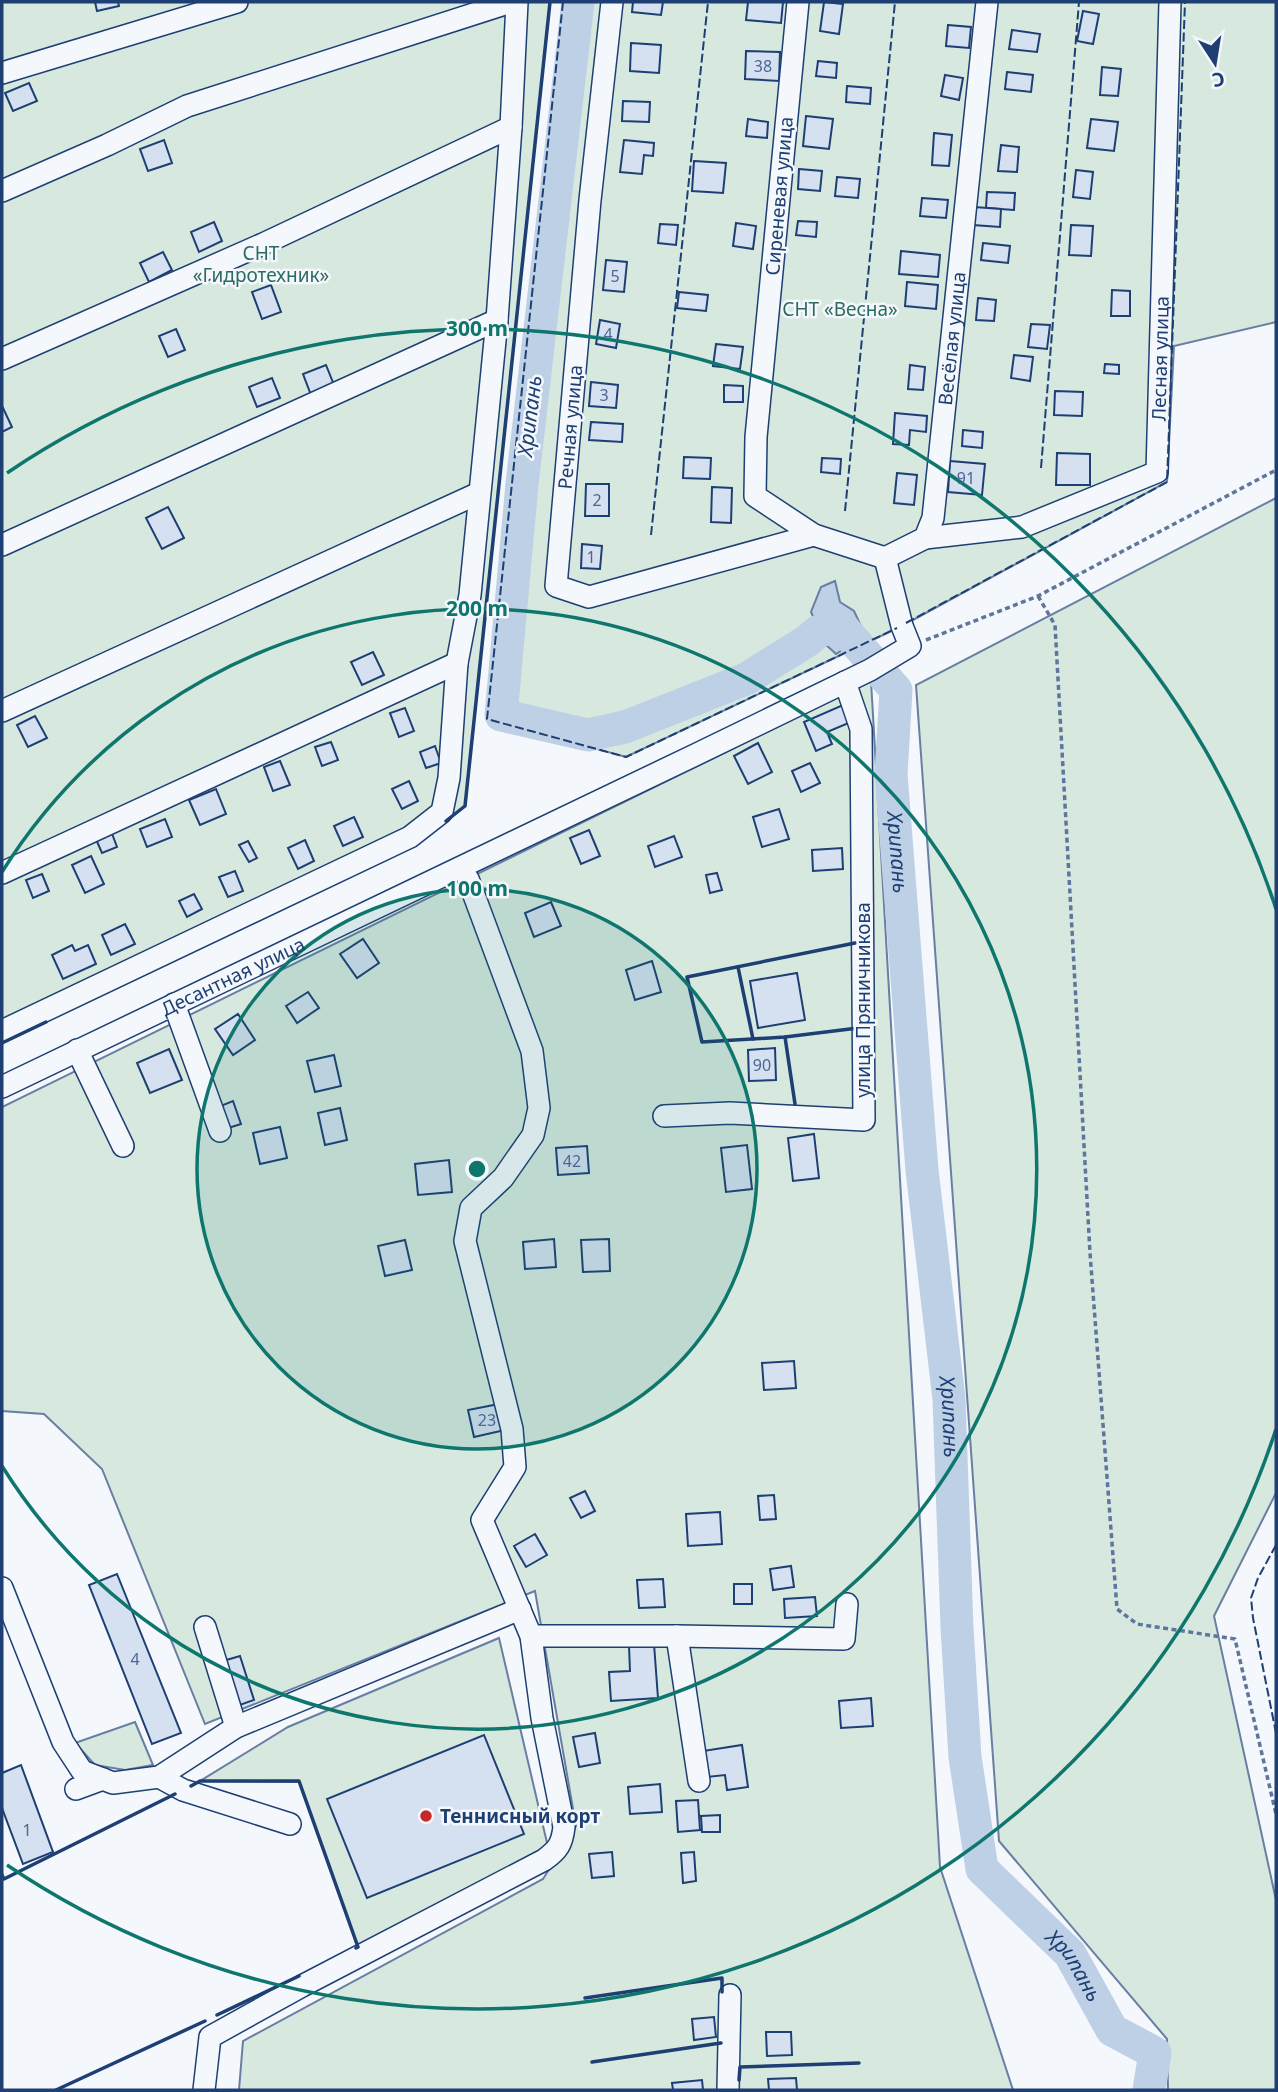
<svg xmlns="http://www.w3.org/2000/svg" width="1278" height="2092" viewBox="0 0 1278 2092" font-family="'Noto Sans',sans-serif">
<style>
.green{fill:#d7e8df;stroke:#687fa3;stroke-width:2}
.water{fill:#bed0e5;stroke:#687fa3;stroke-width:2}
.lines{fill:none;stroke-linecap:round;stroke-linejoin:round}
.river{stroke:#bed0e5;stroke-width:33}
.building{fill:#d5e0f0;stroke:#1d3f73;stroke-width:2}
.minor-casing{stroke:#1d3f73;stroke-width:24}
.path{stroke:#5e769c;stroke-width:3.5;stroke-dasharray:5 3.5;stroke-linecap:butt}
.minor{stroke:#f4f7fb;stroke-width:21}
.fence{stroke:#1d3f73;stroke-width:2;stroke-dasharray:9 3.5;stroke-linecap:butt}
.wall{stroke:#1d3f73;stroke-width:3.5}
.ring{fill:none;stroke:#0f766e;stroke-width:3.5}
.poi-dot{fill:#c62828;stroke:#f4f7fb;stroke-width:2.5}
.labels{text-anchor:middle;stroke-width:5;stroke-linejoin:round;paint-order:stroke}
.number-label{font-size:16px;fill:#4b6792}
.street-label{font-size:19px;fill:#1d3f73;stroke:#f4f7fb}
.park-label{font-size:19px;fill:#2c6c60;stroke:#f4f7fb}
.poi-label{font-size:19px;font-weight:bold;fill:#1d3f73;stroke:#f4f7fb;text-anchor:start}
.water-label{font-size:21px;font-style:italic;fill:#1d3f73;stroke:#f4f7fb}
.centre{fill:#0f766e;stroke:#f4f7fb;stroke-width:3.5}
.ring-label{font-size:21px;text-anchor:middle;font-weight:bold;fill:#0f766e;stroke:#f4f7fb;stroke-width:5;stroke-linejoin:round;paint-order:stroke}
</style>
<rect width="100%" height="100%" fill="#f4f7fb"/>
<!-- green -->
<g class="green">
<path d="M2,2H550L465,806L434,830L2,1043Z"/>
<path d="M563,2H1276V322L1174,346L1167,482L902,626L626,757L487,719Z"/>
<path d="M1276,498V1493L1214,1616L1276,1900V2090H1168L1167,2039L999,1841L916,685Z"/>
<path d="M871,681L940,1867L1013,2090H239L243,2041L543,1879L576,1826L535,1591L205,1724L102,1469L44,1414L2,1411V1107Z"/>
<path d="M499,1638L548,1847L358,1947L299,1782L200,1781L288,1727Z"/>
<path d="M135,1722L153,1765L125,1770L95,1765L75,1743Z"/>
</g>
<!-- water -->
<path class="water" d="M835,581L840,602L854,611L861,626L855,642L836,654L825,644L811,612L821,587Z"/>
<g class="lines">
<!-- river -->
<g class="river">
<path d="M578,2L522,484L501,715L588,735L625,727L746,679L807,641L819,631L841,626L870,659"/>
<path id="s1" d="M882,674L896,690L891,774L922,1170L949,1399L957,1628L965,1757L982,1869L1070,1954L1112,2030L1155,2053L1149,2090"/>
</g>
</g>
<!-- building -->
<g class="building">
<path d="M95,2H118L119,6L97,11Z"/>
<path d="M633,2H663L661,15L632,12Z"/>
<path d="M748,2H783L781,23L746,20Z"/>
<path d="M824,2L843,4L839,34L820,31Z"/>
<path d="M1083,11L1099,14L1093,44L1077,41Z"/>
<path d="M948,25L971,27L969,48L946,46Z"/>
<path d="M1012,30L1040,34L1037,52L1009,49Z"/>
<path d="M631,43L661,45L659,73L630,71Z"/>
<path d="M746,51L780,52L779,81L745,79Z"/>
<path d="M818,61L837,63L836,78L816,76Z"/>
<path d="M1102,67L1121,69L1118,96L1100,95Z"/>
<path d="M1007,72L1033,75L1031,92L1005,89Z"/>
<path d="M945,75L963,78L959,100L941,96Z"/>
<path d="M29,83L37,101L13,111L5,93Z"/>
<path d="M847,86L871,88L870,104L846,102Z"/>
<path d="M623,101L650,102L649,122L622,121Z"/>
<path d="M806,116L833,119L829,149L803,146Z"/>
<path d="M748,119L768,122L767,138L746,136Z"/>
<path d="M1091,119L1118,122L1114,151L1087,148Z"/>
<path d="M934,133L952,135L949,166L932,165Z"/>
<path d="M164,140L172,163L148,171L140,149Z"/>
<path d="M624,140L654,143L653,156L644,155L642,174L620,172Z"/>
<path d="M1001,145L1019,147L1017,172L998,171Z"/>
<path d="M694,161L726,163L723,193L692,191Z"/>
<path d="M799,169L822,171L820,191L798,189Z"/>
<path d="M1076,170L1093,172L1090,199L1073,197Z"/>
<path d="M837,177L860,179L858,198L835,196Z"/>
<path d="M987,192L1015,193L1014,210L986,208Z"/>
<path d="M922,198L948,200L946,218L920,216Z"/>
<path d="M974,207L1001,209L1000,227L973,225Z"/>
<path d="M798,221L817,222L816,237L796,235Z"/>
<path d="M214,222L222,241L199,252L191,232Z"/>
<path d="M736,223L756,226L753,249L733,246Z"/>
<path d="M660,224L678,225L676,245L658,243Z"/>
<path d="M1071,225L1093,226L1091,256L1069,255Z"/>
<path d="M983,243L1010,246L1008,263L981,260Z"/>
<path d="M901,251L940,255L938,277L899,274Z"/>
<path d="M163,252L172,270L149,282L140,263Z"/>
<path d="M606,260L627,262L624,292L603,290Z"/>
<path d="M907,282L938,285L936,309L905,306Z"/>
<path d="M271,285L281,312L262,319L252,292Z"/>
<path d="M1112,290L1130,291V316H1111Z"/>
<path d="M679,292L708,295L706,311L677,308Z"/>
<path d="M978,298L996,300L994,321L976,320Z"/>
<path d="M600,320L620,324L616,348L596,344Z"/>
<path d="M1031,324L1050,325L1047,349L1028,347Z"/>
<path d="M176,329L185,350L168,357L159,336Z"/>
<path d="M716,344L743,347L740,369L713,366Z"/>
<path d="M1014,355L1033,357L1030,381L1011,378Z"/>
<path d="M1105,364L1119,365V374L1104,373Z"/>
<path d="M326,365L334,385L311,395L303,374Z"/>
<path d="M910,365L925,367L923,390L908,389Z"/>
<path d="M272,378L280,398L257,407L249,387Z"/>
<path d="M591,382L618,385L616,408L589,406Z"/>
<path d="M724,385L743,386V402H724Z"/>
<path d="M1055,391L1083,392L1082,416L1054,415Z"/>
<path d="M3,408L12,427L2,432V409Z"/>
<path d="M895,413L927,416L926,432L910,430L909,445L893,444Z"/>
<path d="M591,422L623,424L622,442L589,440Z"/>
<path d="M963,430L983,432L982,448L962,446Z"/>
<path d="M1057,453L1090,454V485H1056Z"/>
<path d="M684,457L711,458L710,479L683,478Z"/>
<path d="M822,458L841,459L840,474L821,472Z"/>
<path d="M950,461L985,464L982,495L948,492Z"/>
<path d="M897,473L917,475L914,505L894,503Z"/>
<path d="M586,484H609V516H585Z"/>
<path d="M712,487L732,488L731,523L711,522Z"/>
<path d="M168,507L184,538L162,549L146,518Z"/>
<path d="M582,544L602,546L600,569L581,568Z"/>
<path d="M373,652L384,675L362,685L351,662Z"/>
<path d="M843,705L851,722L827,732L832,744L816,751L804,722Z"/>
<path d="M405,708L414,731L399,737L390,713Z"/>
<path d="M35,716L47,738L28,747L17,725Z"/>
<path d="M331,742L338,760L322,766L315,747Z"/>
<path d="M758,743L772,772L748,784L734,756Z"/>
<path d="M435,746L441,763L426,768L420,752Z"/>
<path d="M280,761L290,785L273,791L264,767Z"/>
<path d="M810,763L820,783L801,792L792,771Z"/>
<path d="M409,781L418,801L402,809L392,789Z"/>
<path d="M216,789L226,814L200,825L189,800Z"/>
<path d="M779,809L789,839L762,847L753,817Z"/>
<path d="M354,817L363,837L343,846L334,826Z"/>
<path d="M165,819L172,837L147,847L140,829Z"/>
<path d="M589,830L600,856L581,864L570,838Z"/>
<path d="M111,831L117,847L102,853L95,837Z"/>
<path d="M674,836L682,857L655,867L648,846Z"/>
<path d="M305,840L314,861L298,869L288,848Z"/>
<path d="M248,841L257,858L249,862L239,845Z"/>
<path d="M842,848L843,869L813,871L812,850Z"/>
<path d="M91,856L104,884L85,893L72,865Z"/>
<path d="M235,871L243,891L228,897L219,877Z"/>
<path d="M717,873L722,890L710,893L706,875Z"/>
<path d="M42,874L49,891L33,898L26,880Z"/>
<path d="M194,894L202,909L187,917L179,901Z"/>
<path d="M551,902L561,926L534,937L525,913Z"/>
<path d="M125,924L135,944L111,955L102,935Z"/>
<path d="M363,939L379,963L357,978L340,954Z"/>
<path d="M72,945L75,951L88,945L96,964L63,979L52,955Z"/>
<path d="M652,961L661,992L635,1000L626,970Z"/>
<path d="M797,973L805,1020L758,1028L750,981Z"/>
<path d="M308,992L319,1008L297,1023L286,1006Z"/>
<path d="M238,1014L255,1040L233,1055L215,1029Z"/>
<path d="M775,1048L776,1080L749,1081L748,1050Z"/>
<path d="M169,1049L182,1080L150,1093L137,1063Z"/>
<path d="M334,1055L341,1086L315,1092L307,1061Z"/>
<path d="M233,1101L241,1124L225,1129L218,1107Z"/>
<path d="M340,1108L347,1140L325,1145L318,1113Z"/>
<path d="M280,1127L287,1158L260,1164L253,1133Z"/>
<path d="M814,1134L819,1178L793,1181L788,1138Z"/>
<path d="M747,1145L752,1189L726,1192L721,1148Z"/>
<path d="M587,1146L589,1173L558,1175L556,1148Z"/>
<path d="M449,1160L452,1192L418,1195L415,1164Z"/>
<path d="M554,1239L556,1267L525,1269L523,1242Z"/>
<path d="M609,1239L610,1271L583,1272L581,1240Z"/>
<path d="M405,1240L412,1270L385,1276L378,1246Z"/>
<path d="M794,1361L796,1388L764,1390L762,1363Z"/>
<path d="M499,1404L505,1430L474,1437L468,1410Z"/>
<path d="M585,1491L595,1511L581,1518L570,1498Z"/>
<path d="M774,1495L776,1519L760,1520L758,1496Z"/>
<path d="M720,1512L722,1544L688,1546L686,1514Z"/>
<path d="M535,1534L547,1555L526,1567L514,1546Z"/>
<path d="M791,1566L794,1587L773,1590L770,1569Z"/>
<path d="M117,1574L181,1733L152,1744L89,1585Z"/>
<path d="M663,1579L665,1607L639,1608L637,1580Z"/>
<rect x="734" y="1584" width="18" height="20"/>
<path d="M815,1597L817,1616L785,1618L784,1599Z"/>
<path d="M654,1644L658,1698L611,1701L609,1672L630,1671L629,1646Z"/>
<path d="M240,1656L254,1700L237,1706L223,1661Z"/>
<path d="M871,1698L873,1726L841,1728L839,1701Z"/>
<path d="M595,1733L600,1763L579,1767L573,1737Z"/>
<path d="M484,1735L524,1834L367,1898L327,1799Z"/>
<path d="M742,1745L748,1787L727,1790L725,1775L707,1777L703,1751Z"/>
<path d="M21,1765L53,1852L23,1864L2,1808V1773Z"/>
<path d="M660,1784L662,1812L630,1814L628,1787Z"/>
<path d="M698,1800L700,1830L678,1832L676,1801Z"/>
<path d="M720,1815V1832H702L701,1816Z"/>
<path d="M612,1852L614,1876L592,1878L589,1854Z"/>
<path d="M694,1852L696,1881L683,1883L681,1853Z"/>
<path d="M714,2017L716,2037L694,2040L692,2019Z"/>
<path d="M766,2032H791L792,2055L767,2056Z"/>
<path d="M796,2078L797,2090H769L768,2079Z"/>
<path d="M702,2080L703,2090H673L672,2083Z"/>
</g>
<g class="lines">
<!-- minor casing -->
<g class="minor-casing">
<g id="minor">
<path d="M612,2L590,200L556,586L589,597L814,535"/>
<path d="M798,2L756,437L755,496L814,535L885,558"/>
<path d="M2,73L237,2"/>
<path d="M2,191L107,145L187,106L511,2"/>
<path d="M2,359L263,244L511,127"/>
<path id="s2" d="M925,538L1022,527L1157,472L1170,2"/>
<path d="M2,545L497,320"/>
<path d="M2,711L479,493"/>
<path d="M2,873L457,663"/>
<path d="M174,1004L220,1131"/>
<path d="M2,1031L410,837L442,812L449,778L457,663L470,595L497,320L511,127L517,2"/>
<path d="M77,1050L123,1146"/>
<path id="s3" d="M2,1087L695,755L870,670L910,646L902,626L885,558L925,538L933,518L987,2"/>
<path d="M664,1116L730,1113L864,1120L861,729L845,682"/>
<path d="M2,1588L63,1742L82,1771L113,1783L159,1777L236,1727L520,1609"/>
<path d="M205,1627L236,1727"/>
<path d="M531,1636H677L844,1639L847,1604"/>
<path d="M677,1636L699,1781"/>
<path d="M159,1777L183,1790L290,1824"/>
<path d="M76,1789L103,1779"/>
<path d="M204,2090L210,2037L302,1986L544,1860C558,1850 562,1844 564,1827L542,1718L531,1636L482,1520L515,1467L512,1429L465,1241L471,1208L503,1178L533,1135L539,1108L532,1051L468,879"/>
<path d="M728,2090L730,1995"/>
</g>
</g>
<!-- path -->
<g class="path">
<path d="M1038,596L1055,625L1090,1253L1117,1609L1137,1624L1235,1639L1276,1814"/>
<path d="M926,640L1038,596L1276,470"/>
</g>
<!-- minor -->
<use href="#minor" class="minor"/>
<!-- fence -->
<g class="fence">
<path d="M563,2L487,719L626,757L897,628"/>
<path d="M1041,468L1079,2"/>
<path d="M845,511L895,2"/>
<path d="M651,535L708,2"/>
<path d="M906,623L1167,482L1185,2"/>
<path d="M1276,1545L1258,1578L1251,1598L1253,1618L1276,1733"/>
</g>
<!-- wall -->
<g class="wall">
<path d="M446,821L465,806L550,2"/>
<path d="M855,943L687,977L702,1042L785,1037L858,1028"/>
<path d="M738,967L753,1039"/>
<path d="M785,1037L795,1104"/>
<path d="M2,1043L46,1022"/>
<path d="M191,1786L200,1781H299L358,1947L356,1948"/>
<path d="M2,1875L4,1879L175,1794"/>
<path d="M585,1998L722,1978V1992"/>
<path d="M217,2015L299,1976"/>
<path d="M592,2062L721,2043"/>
<path d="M739,2080L740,2067L859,2063"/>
<path d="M56,2090L205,2021"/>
</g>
</g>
<!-- distance rings -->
<circle cx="477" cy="1169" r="280" fill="#0f766e" fill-opacity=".12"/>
<g class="ring">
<circle cx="477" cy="1169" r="280"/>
<path d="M2 872A560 560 0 1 1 2 1466"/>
<path d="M1276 1429A840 840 0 0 1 7 1865M7 473A840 840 0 0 1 1276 909"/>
</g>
<!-- markers -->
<circle class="poi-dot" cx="426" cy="1816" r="7"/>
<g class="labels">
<!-- number labels -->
<g class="number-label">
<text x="763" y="72">38</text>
<text x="615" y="282">5</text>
<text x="608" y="340">4</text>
<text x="604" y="401">3</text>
<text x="966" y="484">91</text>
<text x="597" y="506">2</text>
<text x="591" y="563">1</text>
<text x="762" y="1071">90</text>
<text x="572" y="1167">42</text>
<text x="487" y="1426">23</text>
<text x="135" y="1665">4</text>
<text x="27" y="1836">1</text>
</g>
<!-- street labels -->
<g class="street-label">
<text transform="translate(779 196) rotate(-85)" y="7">Сиреневая улица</text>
<text dy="7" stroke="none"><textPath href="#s3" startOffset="1348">Весёлая улица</textPath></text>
<text dy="7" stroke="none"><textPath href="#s2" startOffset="357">Лесная улица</textPath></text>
<text transform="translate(570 427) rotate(-85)" y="7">Речная улица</text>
<text dy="7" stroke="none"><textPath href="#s3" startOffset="256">Десантная улица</textPath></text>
<text transform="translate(863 1000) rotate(-90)" y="7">улица Пряничникова</text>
</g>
<!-- park labels -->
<g class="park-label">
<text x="261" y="260">СНТ<tspan x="261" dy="22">«Гидротехник»</tspan></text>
<text x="840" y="316">СНТ «Весна»</text>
</g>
<!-- poi labels -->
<g class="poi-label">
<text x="440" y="1823">Теннисный корт</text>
</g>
<!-- water labels -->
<g class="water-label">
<text transform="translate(530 416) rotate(-83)" y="7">Хрипань</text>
<text dy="7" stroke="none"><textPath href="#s1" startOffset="184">Хрипань</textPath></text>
<text dy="7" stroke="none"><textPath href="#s1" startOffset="751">Хрипань</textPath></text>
<text dy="7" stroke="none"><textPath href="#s1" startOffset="1339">Хрипань</textPath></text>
</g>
</g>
<circle cx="477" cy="1169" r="10" class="centre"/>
<g class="ring-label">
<text x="477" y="336">300 m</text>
<text x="477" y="616">200 m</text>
<text x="477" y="896">100 m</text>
</g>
<!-- border -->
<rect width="1278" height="2092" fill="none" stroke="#1d3f73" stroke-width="7"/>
<!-- north arrow -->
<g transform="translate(1215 63) rotate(168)" stroke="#f4f7fb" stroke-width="5" paint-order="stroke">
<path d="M0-5L12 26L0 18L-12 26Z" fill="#1d3f73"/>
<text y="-10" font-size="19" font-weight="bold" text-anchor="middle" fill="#1d3f73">С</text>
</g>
</svg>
